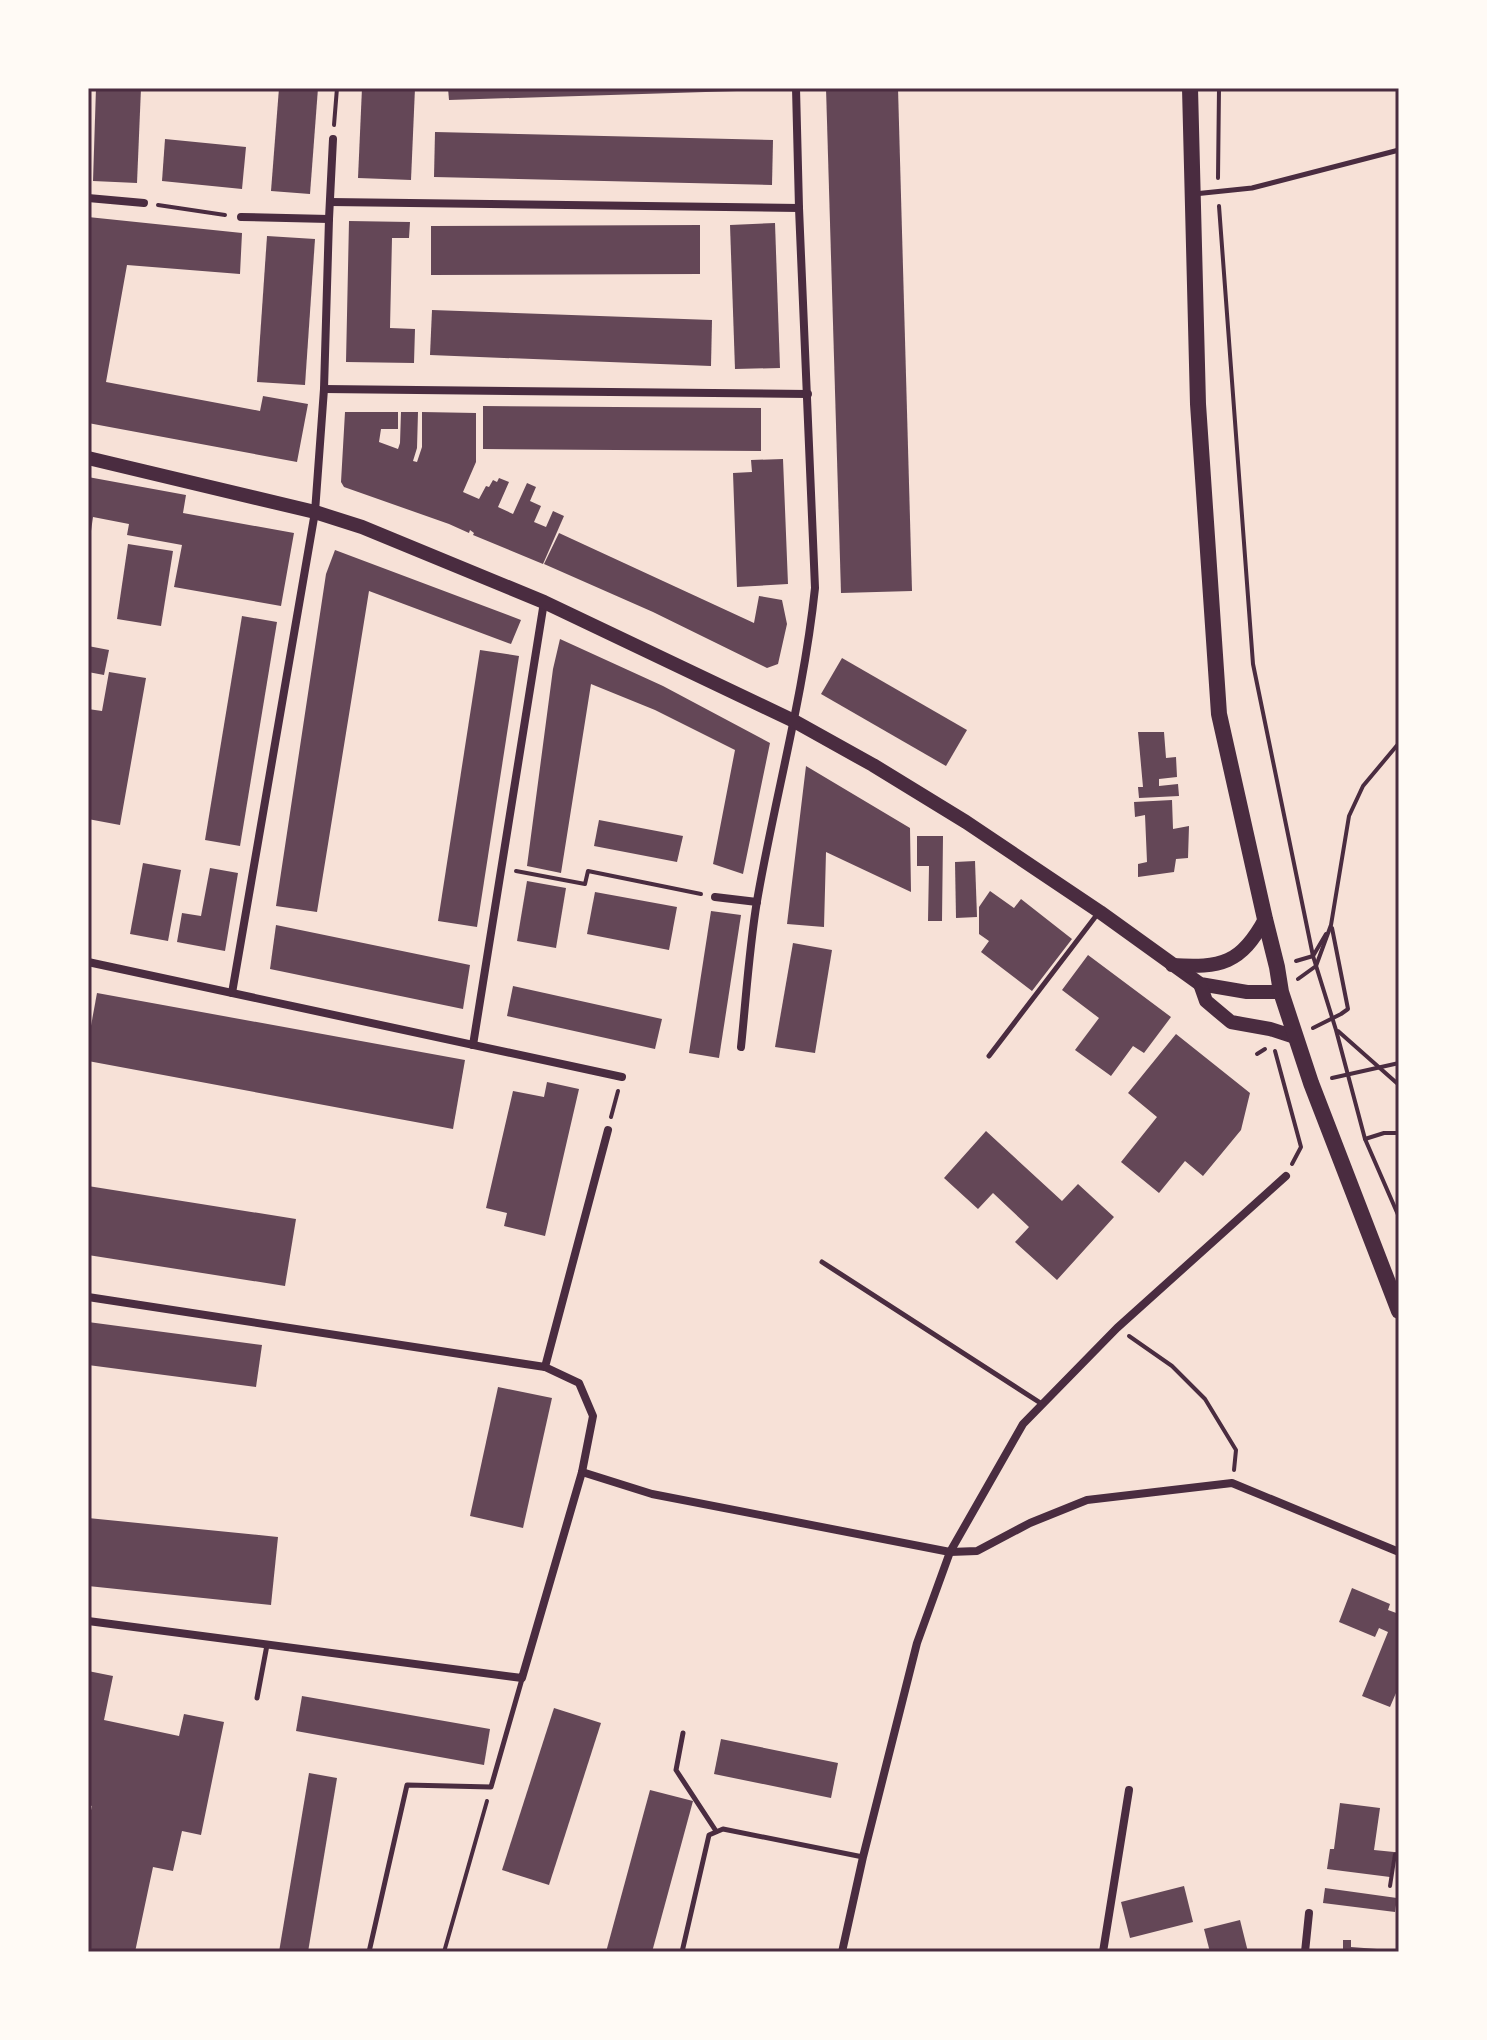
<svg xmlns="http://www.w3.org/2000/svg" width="1487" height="2040" viewBox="0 0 1487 2040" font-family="'Nunito Sans',sans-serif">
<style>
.building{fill:#644757}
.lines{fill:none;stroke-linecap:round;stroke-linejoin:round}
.path{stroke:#4a2c40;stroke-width:4}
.service{stroke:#4a2c40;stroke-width:5}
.minor{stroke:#4a2c40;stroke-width:8}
.tertiary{stroke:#4a2c40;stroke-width:14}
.secondary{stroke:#4a2c40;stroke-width:16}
.neatline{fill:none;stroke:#4a2c40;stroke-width:3}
</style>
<rect width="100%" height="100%" fill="#f7e1d7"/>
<!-- building -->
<g class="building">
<path d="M96,88H141L137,183L93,181Z"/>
<path d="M279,88H318L310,194L271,191Z"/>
<path d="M362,88H415L411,180L358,178Z"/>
<path d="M448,88H737V91L449,100Z"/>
<path d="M826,88H898L912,591L841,593Z"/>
<path d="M435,132L773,140L772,185L434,177Z"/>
<path d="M165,139L246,147L242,189L162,181Z"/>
<path d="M88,217L242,233L240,274L127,265L106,382L260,411L263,396L308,404L297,462L88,423Z"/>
<path d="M349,221L410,222L409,238H392L390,328L415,329L414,363L346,362Z"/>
<path d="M775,223L780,368L735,369L730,225Z"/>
<path d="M700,225V274L431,275V226Z"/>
<path d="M267,236L315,239L305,385L257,382Z"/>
<path d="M432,310L712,320L711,366L430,355Z"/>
<path d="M483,406L761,408V451L483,449Z"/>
<path d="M345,412H398V429H381L379,442L398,449L400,443L401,412H418L417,448L413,461L417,462L422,447V412L476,413V462L463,492L479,499L486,486L489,487L493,480L497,482L499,478L509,482L498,507L513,514L527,483L536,487L530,501L541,506L534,522L546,527L553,511L564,516L543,564L473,535L474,533L470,530L469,533L449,524L344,487L341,482Z"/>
<path d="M783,459L788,584L737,587L733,473L752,472L751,460Z"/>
<path d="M88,477L186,495L183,513L294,533L281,606L174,587L182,545L127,535L129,524L93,517L90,538H88Z"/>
<path d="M559,533L754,623L759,596L782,600L787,624L778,664L767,668L653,612L544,564Z"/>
<path d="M128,544L173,551L161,626L117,619Z"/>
<path d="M335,550L521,620L511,644L369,591L317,912L276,906L326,574Z"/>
<path d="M242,616L277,622L240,846L205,840Z"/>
<path d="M560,639L663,686L770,743L743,874L713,864L735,750L655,710L591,684L561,873L527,866L553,669Z"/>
<path d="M88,646L109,650L104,675L88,672Z"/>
<path d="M480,650L519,656L477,927L438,921Z"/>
<path d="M842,658L967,730L946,766L821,694Z"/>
<path d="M109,672L146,678L120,825L88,819V709L102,711Z"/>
<path d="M1138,732H1164L1166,758L1176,757L1177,777L1159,779V786L1178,784L1179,796L1139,798L1138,787H1143Z"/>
<path d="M806,766L910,828L911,892L826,852L824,927L787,924Z"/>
<path d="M1172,800L1173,829L1189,826L1188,858L1176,859L1174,872L1138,877V864L1147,862L1145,815L1135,817L1134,802Z"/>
<path d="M599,820L683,836L677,862L594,846Z"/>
<path d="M917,836H943L942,921H928L929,866H917Z"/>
<path d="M975,861L977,917L956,918L955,862Z"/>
<path d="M143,863L181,870L168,941L130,934Z"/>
<path d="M210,868L238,873L225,951L177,942L182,913L201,916Z"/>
<path d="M527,881L566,888L556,948L517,941Z"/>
<path d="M990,891L1014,908L1021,899L1072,939L1032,991L981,952L989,941L979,934V907Z"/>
<path d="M595,892L677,907L669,950L587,934Z"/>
<path d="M711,911L741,915L719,1058L689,1053Z"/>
<path d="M276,925L470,965L463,1009L270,969Z"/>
<path d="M793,943L832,950L815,1053L775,1047Z"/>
<path d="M1088,955L1171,1017L1144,1053L1133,1046L1111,1076L1075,1050L1099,1018L1062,990Z"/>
<path d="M513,986L662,1019L655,1049L507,1016Z"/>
<path d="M97,993L465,1060L453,1129L88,1061V1042Z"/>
<path d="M1176,1034L1250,1093L1241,1130L1203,1176L1185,1161L1159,1193L1121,1162L1157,1117L1128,1093Z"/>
<path d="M547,1082L579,1089L545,1236L504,1226L507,1213L486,1208L513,1091L544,1097Z"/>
<path d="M986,1131L1062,1201L1078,1184L1114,1217L1057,1280L1015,1242L1029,1227L993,1193L978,1209L944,1178Z"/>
<path d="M88,1186L296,1219L285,1286L88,1255Z"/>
<path d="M88,1322L262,1345L256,1387L88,1365Z"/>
<path d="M498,1387L552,1398L523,1528L470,1516Z"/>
<path d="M88,1518L278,1537L271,1605L88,1586Z"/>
<path d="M1352,1588L1390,1604L1388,1610L1399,1614V1686L1390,1707L1362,1696L1388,1632L1379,1628L1375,1637L1339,1622Z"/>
<path d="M88,1671L113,1676L104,1720L179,1736L184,1714L224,1722L201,1835L182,1831L173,1871L153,1867L135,1952H88V1823L92,1806L88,1805Z"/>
<path d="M302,1696L490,1729L484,1765L296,1731Z"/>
<path d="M554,1708L601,1723L549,1885L502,1870Z"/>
<path d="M721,1739L838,1763L831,1798L714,1774Z"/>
<path d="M309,1773L337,1778L308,1952H279Z"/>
<path d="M650,1790L693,1801L652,1952H606Z"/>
<path d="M1340,1803L1380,1808L1374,1850L1394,1852L1390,1877L1327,1869L1330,1849H1334Z"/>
<path d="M1184,1886L1193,1922L1130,1938L1121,1902Z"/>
<path d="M1325,1888L1397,1898L1395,1912L1323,1903Z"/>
<path d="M1240,1920L1248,1952H1210L1204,1929Z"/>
<path d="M1343,1940H1351V1947L1377,1949L1376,1952H1343Z"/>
</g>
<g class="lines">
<!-- path -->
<g class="path">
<path d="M334,125L337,88"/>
<path d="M1218,178L1219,88"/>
<path d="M158,205L225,215"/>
<path d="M1219,206L1253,664L1313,956L1336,1030L1365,1139L1399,1217"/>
<path d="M516,871L585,884L588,871L701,894"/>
<path d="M1296,961L1313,956L1326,934"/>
<path d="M1298,979L1316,966L1331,925L1349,816L1363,786L1399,743"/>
<path d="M1313,1028L1341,1014L1348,1009L1332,928"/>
<path d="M1338,1031L1399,1085"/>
<path d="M1275,1051L1301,1147L1292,1164"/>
<path d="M1257,1054L1265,1049"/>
<path d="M1332,1078L1399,1063"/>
<path d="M611,1117L618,1091"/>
<path d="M1365,1139L1384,1133H1399"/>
<path d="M1129,1336L1172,1366L1205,1399L1236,1450L1234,1470"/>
<path d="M1390,1886L1395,1854"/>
<path d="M444,1952L487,1801"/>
</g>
<!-- service -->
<g class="service">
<path d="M1194,194L1252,188L1399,150"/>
<path d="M989,1056L1099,912"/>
<path d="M822,1262L1042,1404"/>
<path d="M257,1698L267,1645"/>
<path d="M683,1733L676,1770L716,1831"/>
<path d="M369,1952L407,1785L491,1787L522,1679"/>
<path d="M682,1952L709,1835L723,1829L863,1857"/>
</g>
<!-- minor -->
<g class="minor">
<path d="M88,198L144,203"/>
<path d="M330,202L799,208"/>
<path d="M241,217L329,219"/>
<path d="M324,389L808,394"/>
<path d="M715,897L757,902"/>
<path d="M88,962L622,1077"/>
<path d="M232,993L315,512L324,389L329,219L333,139"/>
<path d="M473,1045L544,602"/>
<path d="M741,1047C746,999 749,949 757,901C775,797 804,694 815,588L799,208L796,88"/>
<path d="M88,1297L545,1367"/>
<path d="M582,1472L652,1494L950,1552L977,1551L1030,1523L1087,1500L1232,1483L1399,1552"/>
<path d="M88,1621L522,1678L582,1472L593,1416L579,1383L545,1367L608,1130"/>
<path d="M842,1952L863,1857L917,1643L950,1552L1023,1424L1117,1328L1286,1176"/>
<path d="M1103,1952L1129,1790"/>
<path d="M1305,1952L1309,1913"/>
</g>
<!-- tertiary -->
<g class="tertiary">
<path d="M88,458L315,512L362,527L544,602L794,721L873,765L966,822L1100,912L1200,984L1247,992H1281"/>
<path d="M1172,965C1221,968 1241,964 1265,919"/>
<path d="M1200,984L1206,1001L1231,1022L1270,1029L1295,1037"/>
</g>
<!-- secondary -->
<path class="secondary" d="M1190,88L1198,404L1219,714L1265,919L1277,967L1281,992L1311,1083L1399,1311"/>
</g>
<!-- border -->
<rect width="1487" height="2040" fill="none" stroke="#fffaf5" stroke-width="180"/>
<rect x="90" y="90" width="1307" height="1860" class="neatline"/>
</svg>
